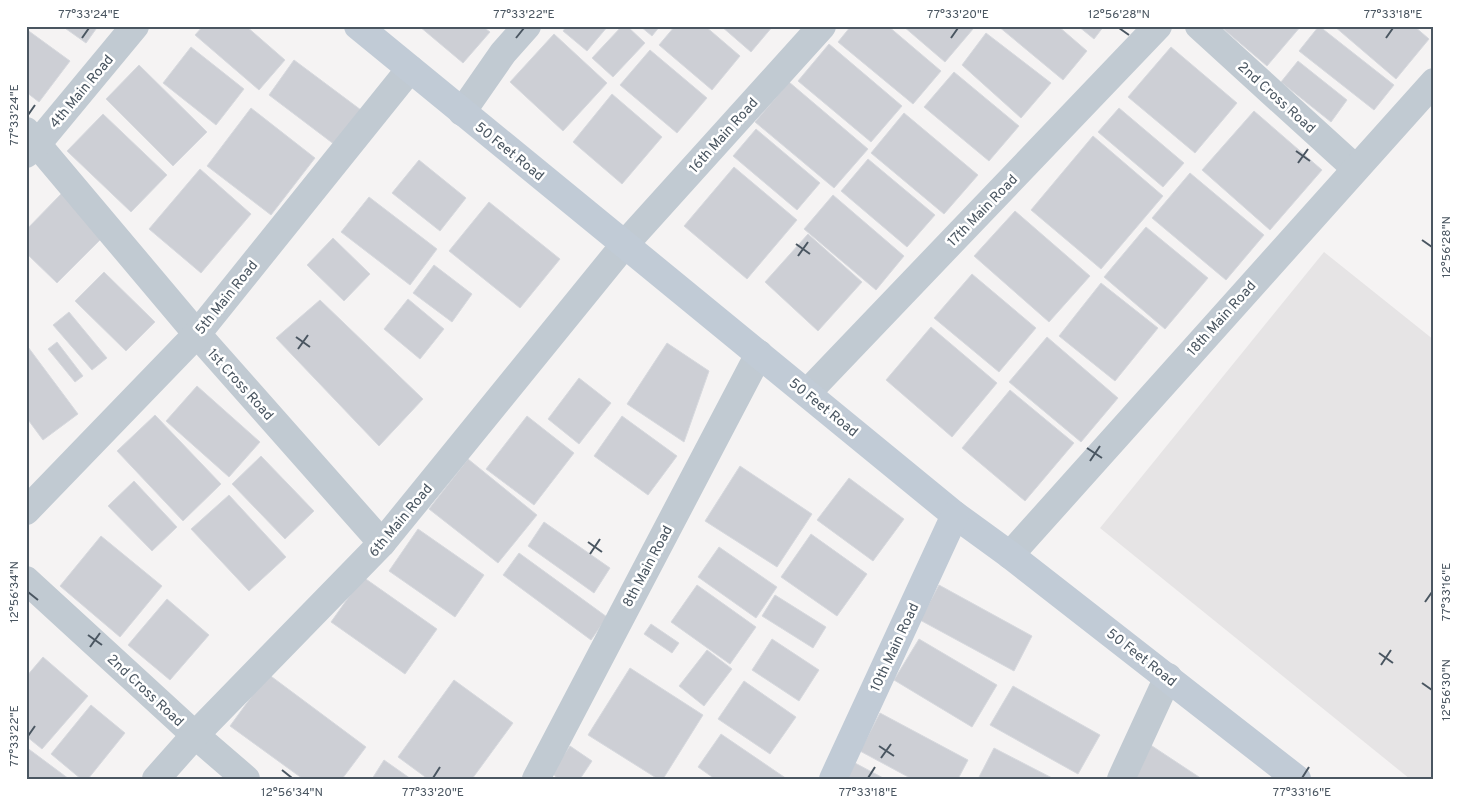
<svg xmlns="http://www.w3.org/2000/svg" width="1460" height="805" viewBox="0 0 1460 805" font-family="Overpass,sans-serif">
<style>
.education{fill:#e6e4e5}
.building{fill:#cdcfd5;stroke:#d7d9de}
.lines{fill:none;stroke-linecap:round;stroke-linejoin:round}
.street{stroke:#c1cad2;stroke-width:28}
.secondary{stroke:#c1cbd6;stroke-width:28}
.ticks{fill:none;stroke:#4a5661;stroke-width:2}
.labels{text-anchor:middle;stroke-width:5;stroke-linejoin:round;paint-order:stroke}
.street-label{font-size:14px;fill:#4a5661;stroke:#fff}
.neatline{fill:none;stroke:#4a5661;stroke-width:2}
.ticks-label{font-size:12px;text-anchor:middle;fill:#4a5661}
</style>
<rect width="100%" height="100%" fill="#f5f3f3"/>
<!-- education -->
<path class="education" d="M1324,252L1434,340V779H1410L1100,528Z"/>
<!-- building -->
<g class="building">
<path d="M62,26H92L96,29L86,43Z"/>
<path d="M203,26H246L285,60L259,90L195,35Z"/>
<path d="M419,26H482L490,32L463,63Z"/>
<path d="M567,26H608L587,51L563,31Z"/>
<path d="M622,26H627L645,43L613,77L592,58Z"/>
<path d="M640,26H660L652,36Z"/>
<path d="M675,26H705L740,56L712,90L659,45Z"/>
<path d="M721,26H773L751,52Z"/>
<path d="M851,26H888L941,71L913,104L838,42Z"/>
<path d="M903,26H970L973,29L945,62Z"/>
<path d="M998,26H1058L1087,51L1063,80Z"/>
<path d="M1078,26H1104L1094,39Z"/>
<path d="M1220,26H1301L1267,66Z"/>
<path d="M1319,26L1394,85L1374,110L1299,51Z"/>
<path d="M1334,26H1414L1429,39L1396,79Z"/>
<path d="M26,29L70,61L39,102L26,92Z"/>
<path d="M986,33L1051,83L1021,118L962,65Z"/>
<path d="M554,34L607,83L563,131L510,82Z"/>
<path d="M829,44L902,106L871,142L798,81Z"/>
<path d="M191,47L244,89L216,125L163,83Z"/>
<path d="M1171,47L1237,103L1195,153L1128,97Z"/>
<path d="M650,50L707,98L677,133L620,85Z"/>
<path d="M294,60L369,116L343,151L269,95Z"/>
<path d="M1298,61L1347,100L1331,122L1281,82Z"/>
<path d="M139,65L207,132L173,166L106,99Z"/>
<path d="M954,72L1019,126L989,161L924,107Z"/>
<path d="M789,82L868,149L834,188L755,122Z"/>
<path d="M612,94L662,137L622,184L573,142Z"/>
<path d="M251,108L315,158L271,215L207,166Z"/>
<path d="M1119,108L1184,163L1163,187L1098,132Z"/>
<path d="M1254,111L1322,170L1270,230L1202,170Z"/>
<path d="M904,113L978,175L944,214L871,153Z"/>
<path d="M103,114L167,175L131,212L67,151Z"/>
<path d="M756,129L820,183L797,210L733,156Z"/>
<path d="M1093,136L1163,196L1101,269L1031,210Z"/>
<path d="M868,159L935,215L907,247L841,191Z"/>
<path d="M419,160L466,198L440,231L392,193Z"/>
<path d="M734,167L797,220L747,279L684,226Z"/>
<path d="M200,169L251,214L201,273L149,229Z"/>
<path d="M1190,173L1264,235L1226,280L1152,218Z"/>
<path d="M63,192L106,234L57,283L26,253V230Z"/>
<path d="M833,195L904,256L876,290L804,229Z"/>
<path d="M369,197L437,249L410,285L341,232Z"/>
<path d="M489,202L560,259L520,308L449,251Z"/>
<path d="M1015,211L1090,276L1049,322L974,256Z"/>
<path d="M1146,227L1208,278L1165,329L1104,277Z"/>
<path d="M808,234L862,282L818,331L765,282Z"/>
<path d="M333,238L370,274L344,301L307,265Z"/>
<path d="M434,265L472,294L452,322L413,293Z"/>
<path d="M104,272L155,322L126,351L75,301Z"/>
<path d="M972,274L1036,328L999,372L934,318Z"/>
<path d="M1101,283L1158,328L1115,381L1059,336Z"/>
<path d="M408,299L444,329L420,359L384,329Z"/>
<path d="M320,300L423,399L379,446L276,338Z"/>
<path d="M69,312L107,358L92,370L53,325Z"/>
<path d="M931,327L997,383L952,437L886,380Z"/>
<path d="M1047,337L1118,398L1081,442L1009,382Z"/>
<path d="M57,342L83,376L75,382L48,349Z"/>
<path d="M667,343L709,371L684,442L627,404Z"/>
<path d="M28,347L78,414L43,440L26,417V348Z"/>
<path d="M579,378L611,403L579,444L548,419Z"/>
<path d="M197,386L260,442L229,477L166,421Z"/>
<path d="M1010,390L1074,443L1025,501L962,448Z"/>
<path d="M155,415L221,484L183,521L117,451Z"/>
<path d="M527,416L574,453L534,505L486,469Z"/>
<path d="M622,416L677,456L648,495L594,456Z"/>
<path d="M261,456L314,511L285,539L232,484Z"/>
<path d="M468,459L537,515L498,563L429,509Z"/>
<path d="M740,466L812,514L777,567L705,521Z"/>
<path d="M849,478L904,519L873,561L817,520Z"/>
<path d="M134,481L177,527L152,551L108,506Z"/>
<path d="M229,495L286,557L249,591L191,529Z"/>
<path d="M544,522L610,568L594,593L528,546Z"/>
<path d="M418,529L484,575L455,617L389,571Z"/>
<path d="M811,534L867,574L837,616L781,577Z"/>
<path d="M101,536L162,586L120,637L60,586Z"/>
<path d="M719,547L777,587L756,618L698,577Z"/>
<path d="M519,553L607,617L591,640L503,575Z"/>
<path d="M363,577L437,629L405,674L331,622Z"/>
<path d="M697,585L756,627L730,664L671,622Z"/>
<path d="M939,585L1032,636L1014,671L920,620Z"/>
<path d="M775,595L826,627L813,648L762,616Z"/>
<path d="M167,599L209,635L170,680L128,645Z"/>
<path d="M651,624L679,643L672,653L644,634Z"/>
<path d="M772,639L819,670L799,701L752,670Z"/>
<path d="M919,639L997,685L972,727L894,680Z"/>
<path d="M707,650L732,669L704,706L679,686Z"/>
<path d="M43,657L88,696L42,749L26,736V677Z"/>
<path d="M630,668L703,715L663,779H658L588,735Z"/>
<path d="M268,674L366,747L342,779H303L230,726Z"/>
<path d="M454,680L513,723L472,779H428L398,757Z"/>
<path d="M744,681L796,717L770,754L718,719Z"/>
<path d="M1013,686L1100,735L1078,774L990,725Z"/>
<path d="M91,705L125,733L88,779H81L51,754Z"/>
<path d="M880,713L968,760L958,779H912L860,751Z"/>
<path d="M721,734L787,779H715L698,767Z"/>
<path d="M1149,744L1202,779H1126Z"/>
<path d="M570,746L592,761L580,779H559L551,773Z"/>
<path d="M26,747L69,779H26Z"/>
<path d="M994,748L1054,779H978Z"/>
<path d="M384,760L411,779H372Z"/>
<path d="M855,763L885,779H847Z"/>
</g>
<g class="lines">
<!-- street -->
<g class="street">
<path d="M1199,26L1355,168"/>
<path d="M462,112L503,53L527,26"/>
<path d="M26,131L197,334L382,543"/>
<path d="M26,154L38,143L135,26"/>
<path d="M807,393L1158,26"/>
<path d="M26,511L197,334L410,69"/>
<path d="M1010,555L1434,82"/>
<path d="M26,580L195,735L246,779"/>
<path d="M156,779L195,735L382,543L625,244L822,26"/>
<path d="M536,779L759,354"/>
<path d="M1121,779L1168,677"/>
</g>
<!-- secondary -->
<g class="secondary">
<path d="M358,26L955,515L1010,555L1297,779"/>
<path d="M833,779L955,515"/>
</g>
</g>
<!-- ticks -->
<path class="ticks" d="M1119,28L1129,35M82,38L89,28M516,38L524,28M951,38L958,28M1386,38L1393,28M28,115L35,105M1296,151L1310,161M1298,163L1308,149M1422,240L1432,247M796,244L810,254M798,256L808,242M296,337L310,347M298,349L308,335M1087,448L1102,458M1090,461L1100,446M588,542L602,552M590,554L600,539M28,592L38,600M1425,602L1432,592M88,635L102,645M90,647L100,633M1379,653L1393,663M1381,665L1391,650M1422,683L1432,690M28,736L35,726M879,746L894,756M881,758L891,744M282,770L292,778M433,778L440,767M868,778L875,767M1302,778L1309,767"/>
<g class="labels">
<!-- street labels -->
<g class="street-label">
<text transform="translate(81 91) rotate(-50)" y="5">4th Main Road</text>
<text transform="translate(1277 97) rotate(42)" y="5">2nd Cross Road</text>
<text transform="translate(723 135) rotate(-48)" y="5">16th Main Road</text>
<text transform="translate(510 151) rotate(39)" y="5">50 Feet Road</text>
<text transform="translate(982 210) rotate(-46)" y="5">17th Main Road</text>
<text transform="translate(226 297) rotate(-51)" y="5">5th Main Road</text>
<text transform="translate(1221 318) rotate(-48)" y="5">18th Main Road</text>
<text transform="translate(241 384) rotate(48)" y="5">1st Cross Road</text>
<text transform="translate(824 407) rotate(39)" y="5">50 Feet Road</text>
<text transform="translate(400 520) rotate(-50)" y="5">6th Main Road</text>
<text transform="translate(647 566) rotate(-62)" y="5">8th Main Road</text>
<text transform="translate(894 647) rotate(-65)" y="5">10th Main Road</text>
<text transform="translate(1142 657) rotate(38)" y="5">50 Feet Road</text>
<text transform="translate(146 690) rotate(43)" y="5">2nd Cross Road</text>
</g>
</g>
<!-- border -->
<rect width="1460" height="805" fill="none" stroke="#ffffff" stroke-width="55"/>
<rect x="28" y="28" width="1404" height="750" class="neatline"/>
<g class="ticks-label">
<text x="89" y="18">77°33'24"E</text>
<text x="524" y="18">77°33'22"E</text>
<text x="958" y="18">77°33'20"E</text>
<text x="1119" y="18">12°56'28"N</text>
<text x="1393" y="18">77°33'18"E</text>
<text transform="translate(14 115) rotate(-90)" y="4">77°33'24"E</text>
<text transform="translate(1446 247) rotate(-90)" y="4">12°56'28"N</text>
<text transform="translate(1446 592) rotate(-90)" y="4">77°33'16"E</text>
<text transform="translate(14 592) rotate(-90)" y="4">12°56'34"N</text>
<text transform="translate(1446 690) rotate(-90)" y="4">12°56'30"N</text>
<text transform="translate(14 736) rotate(-90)" y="4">77°33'22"E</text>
<text x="292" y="796">12°56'34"N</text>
<text x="433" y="796">77°33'20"E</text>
<text x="868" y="796">77°33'18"E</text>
<text x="1302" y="796">77°33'16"E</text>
</g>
</svg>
